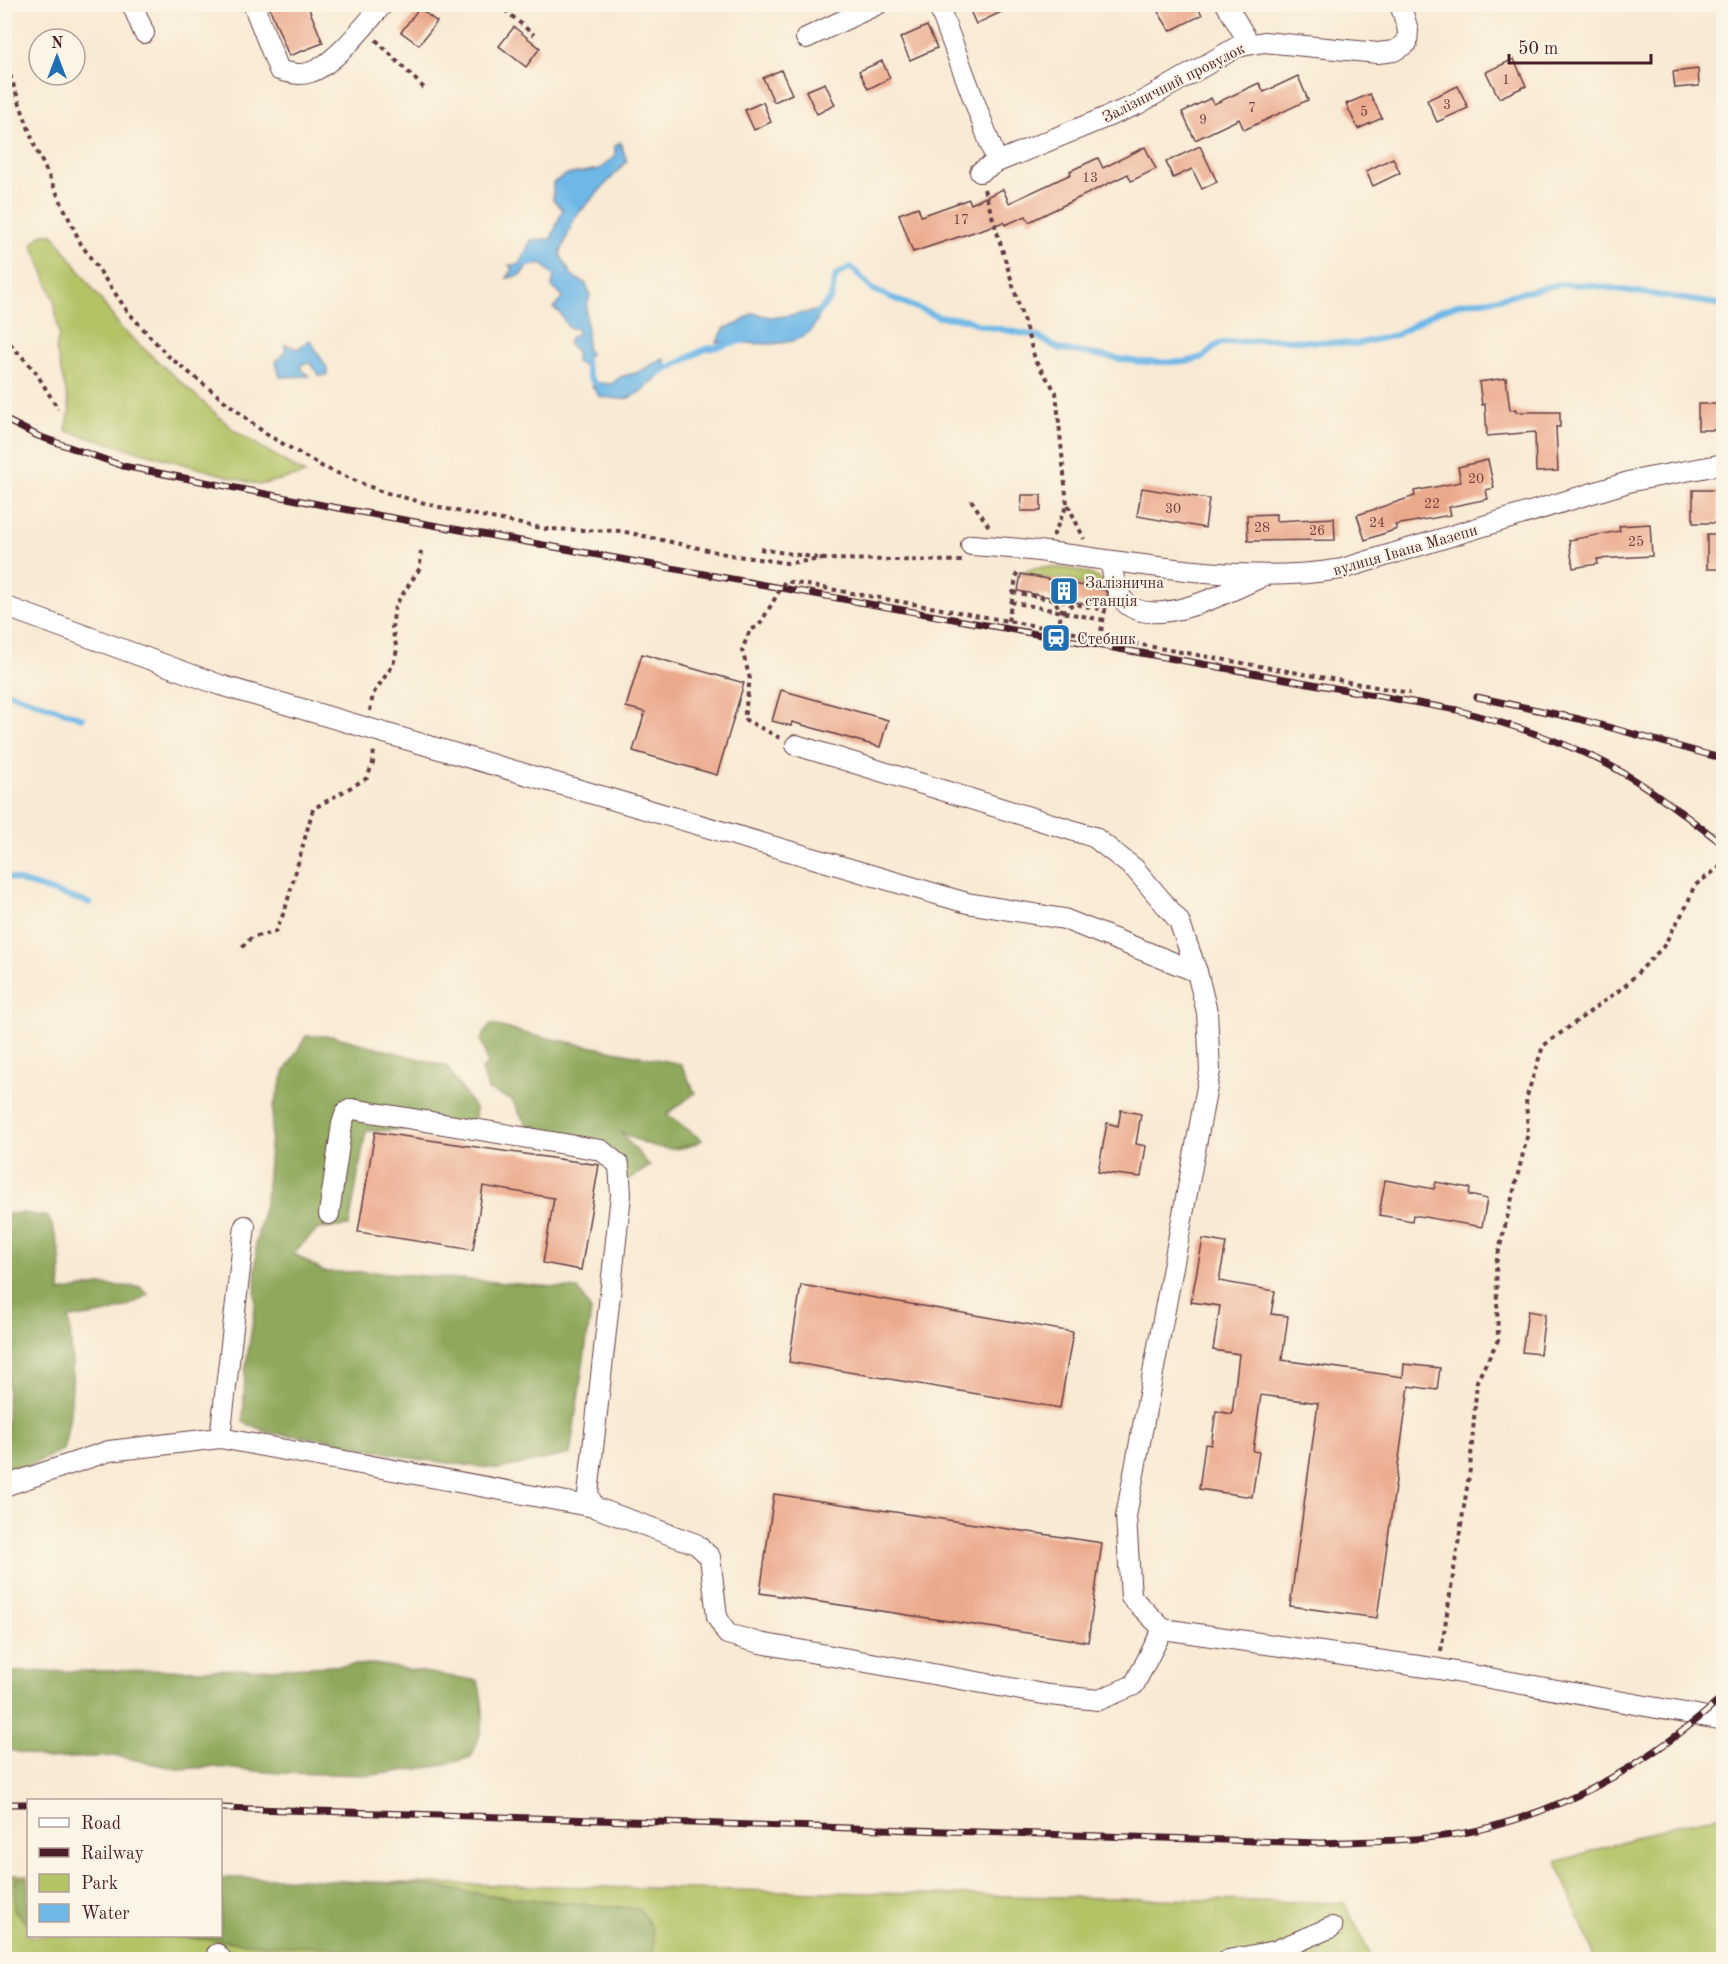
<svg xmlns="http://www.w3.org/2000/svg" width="1728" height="1964" viewBox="0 0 1728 1964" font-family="'Old Standard TT',serif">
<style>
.green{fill:#b3c366;stroke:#7e7148;stroke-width:1.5}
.forest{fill:#8ea95b;stroke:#6c6443;stroke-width:1.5}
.water{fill:#6eb8e7;stroke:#5c6c89;stroke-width:1.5}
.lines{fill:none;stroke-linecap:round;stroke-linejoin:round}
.stream{stroke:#6eb8e7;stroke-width:6}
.building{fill:#eba98b}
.minor-casing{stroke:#643d44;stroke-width:22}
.path{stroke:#643d44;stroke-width:4;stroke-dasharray:4.5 4.5;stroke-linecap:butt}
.minor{stroke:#fff;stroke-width:20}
.rail-casing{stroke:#4a1f2b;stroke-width:7}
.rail{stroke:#fcf5e5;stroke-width:4.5;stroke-dasharray:14;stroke-linecap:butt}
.labels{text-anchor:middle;stroke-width:4.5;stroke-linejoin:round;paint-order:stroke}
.number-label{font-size:14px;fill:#724243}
.street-label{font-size:16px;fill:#4a1f2b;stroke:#fcf5e5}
.poi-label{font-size:16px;fill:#4a1f2b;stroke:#fcf5e5;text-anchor:start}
</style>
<rect width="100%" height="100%" fill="#fcf5e5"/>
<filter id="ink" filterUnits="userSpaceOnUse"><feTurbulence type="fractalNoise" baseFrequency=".0167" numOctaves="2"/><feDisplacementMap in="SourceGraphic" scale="12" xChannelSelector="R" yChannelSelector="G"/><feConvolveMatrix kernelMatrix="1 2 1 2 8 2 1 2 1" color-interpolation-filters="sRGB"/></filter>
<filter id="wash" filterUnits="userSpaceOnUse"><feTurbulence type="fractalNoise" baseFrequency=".008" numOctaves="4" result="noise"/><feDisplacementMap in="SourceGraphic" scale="24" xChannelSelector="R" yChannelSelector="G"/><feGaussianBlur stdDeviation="1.35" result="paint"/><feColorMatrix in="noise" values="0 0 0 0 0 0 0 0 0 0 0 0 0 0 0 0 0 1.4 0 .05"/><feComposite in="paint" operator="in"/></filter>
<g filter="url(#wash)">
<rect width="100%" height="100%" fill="#f8ead4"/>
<!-- green -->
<g class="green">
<path d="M42,234H53L121,328L235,431L305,474L259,485L66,431L70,410L56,349L59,335L54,300L32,244Z"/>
<path d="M1037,567C1059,567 1099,568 1111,591L1074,583V580L1061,578L1060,581L1021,573Z"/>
<path d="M1723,1815V1959H1596L1556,1862L1676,1825Z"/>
<path d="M4,1875H28V1936H220L221,1879L1344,1903L1373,1959H5Z"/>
</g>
<!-- forest -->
<g class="forest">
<path d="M490,1024L532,1035L681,1064L695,1093L667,1114L702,1140C674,1158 647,1145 620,1132L650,1166L622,1184L582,1140L533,1137L512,1100L488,1090L482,1070L488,1063L481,1040Z"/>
<path d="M306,1036H333L446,1066L476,1110L473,1128L366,1131L349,1226L318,1229L293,1253L324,1272H376L578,1289L591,1311L570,1454L499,1469L416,1459L331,1440L270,1433L243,1422L245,1372L255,1307L256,1242L266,1199L273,1109L284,1073Z"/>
<path d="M23,1213L48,1217C61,1243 62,1263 60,1292L99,1285L140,1287L148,1294C125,1312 98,1316 69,1318C73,1365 75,1404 63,1450L5,1477L8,1380L4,1377V1214Z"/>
<path d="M374,1664L478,1681C486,1713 485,1728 471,1757L439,1766L373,1775L279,1773L213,1767L178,1769L117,1756L47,1759L5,1749V1672L265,1669Z"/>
<path d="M15,1878H28V1925L14,1910Z"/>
<path d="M221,1878H281L421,1885L504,1897L639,1909C652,1925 660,1940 649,1960H374L331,1947L282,1946L165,1936H99H220Z"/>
</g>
<!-- water -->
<g class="water">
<path d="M620,142L627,161L575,217L560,254L572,276L586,284L590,296C582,314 590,330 586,348L590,354L581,365L576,362V352L568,343L571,337L577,334L578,329L568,327L560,313L553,308L564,297L552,287L554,276L541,263L526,267L521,275L507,278L513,270L509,265H519L531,240L551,239L563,209L553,200V183L565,175L600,169L615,156V146Z"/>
<path d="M820,310C812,358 752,340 717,342L725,328L738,324L753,313C759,314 766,317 772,317C777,318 817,311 820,310Z"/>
<path d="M310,340L327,368V375L320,376L310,363L301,364V369L309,376L280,377L276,362L285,352V344L297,349Z"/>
<path d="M664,359L668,368C654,378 642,395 625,399C618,400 608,397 600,397L592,386L598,383L612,384C626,371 625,378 638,372C647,368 654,362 664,359Z"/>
</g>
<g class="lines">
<!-- stream -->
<g class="stream">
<path d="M815,316L831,298L836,275L851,267L873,290L939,317L965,319L979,325L1036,336L1060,349L1139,362H1185L1203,357L1218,344L1224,343L1274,339L1356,344L1396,335L1434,313L1462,303L1490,300L1560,284L1590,285L1724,305"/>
<path d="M583,354L589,377L601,389"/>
<path d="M658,374L703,350L746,340"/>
<path d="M4,691L82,718"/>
<path d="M4,876L89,903"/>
</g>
</g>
<g id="blocks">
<!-- building -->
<g class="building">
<path d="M268,4H307L323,43L289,56Z"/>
<path d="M967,4H1018L976,24Z"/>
<path d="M1168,4H1196L1202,15L1170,31L1157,10Z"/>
<path d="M419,8L437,22L419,45L401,32Z"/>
<path d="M927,26L937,48L910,60L900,38Z"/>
<path d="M514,27L540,48L526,67L499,46Z"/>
<path d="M1514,59L1526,86L1499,98L1486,72Z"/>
<path d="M882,61L890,78L868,89L859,71Z"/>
<path d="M1698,69L1699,86L1675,88L1673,72Z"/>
<path d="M781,70L792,94L774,102L763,78Z"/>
<path d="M1298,76L1308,100L1244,130L1239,119L1195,140L1182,112L1211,98L1214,104L1259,83L1264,92Z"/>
<path d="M825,83L835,105L817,114L806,91Z"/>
<path d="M1458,86L1468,108L1437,122L1427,100Z"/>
<path d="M1370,94L1382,118L1358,129L1346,104Z"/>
<path d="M763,102L771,122L754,130L745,110Z"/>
<path d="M1200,146L1217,182L1202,189L1192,169L1173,178L1166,162Z"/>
<path d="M1145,147L1156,169L1131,181L1128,174L1029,222L1026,216L1005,225L1004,222L913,252L899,214L918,207L921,216L969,199L971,204L1003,189L1009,203L1071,174L1070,171L1098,158L1103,168Z"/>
<path d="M1393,158L1400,173L1373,186L1366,171Z"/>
<path d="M1506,378L1510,410L1516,409V412H1560V427H1556L1558,471L1536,472L1535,432L1487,436L1485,404L1482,405L1479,382Z"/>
<rect x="1698" y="404" width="26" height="26"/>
<path d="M1488,460L1494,488L1486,490L1488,499L1449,507L1451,515L1395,525L1397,529L1365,540L1357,515L1415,496L1414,491L1461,482L1458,467Z"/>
<path d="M1142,488L1209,499L1205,528L1137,516Z"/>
<rect x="1693" y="490" width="25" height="33"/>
<path d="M1022,495H1041V511H1021Z"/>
<path d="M1276,514V521L1334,518L1335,540L1248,541L1247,515Z"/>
<path d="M1650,524L1652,556L1597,559L1598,564L1573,568L1569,540L1620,531L1619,526Z"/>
<rect x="1707" y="534" width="17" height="35"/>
<path d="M1021,574L1105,590L1109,599L1107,608L1018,591Z"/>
<path d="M642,654L744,683L717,775L633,751L645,712L626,707Z"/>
<path d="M781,690L888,720L880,747L792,722L791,726L772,721Z"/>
<path d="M1121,1110L1141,1114L1136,1144L1146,1146L1141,1177L1098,1172L1107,1123L1118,1126Z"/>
<path d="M375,1132L599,1165L581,1270L543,1263L554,1198L483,1186L473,1250L358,1232Z"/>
<path d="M1385,1180L1434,1189L1436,1182L1470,1188L1469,1195L1487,1199L1482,1227L1413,1215L1412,1221L1379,1215Z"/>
<path d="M1203,1239L1226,1243L1219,1281L1275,1291L1271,1314L1288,1316L1282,1360L1403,1377L1404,1364L1440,1368L1437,1390L1409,1386L1377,1618L1290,1606L1318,1403L1261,1395L1253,1451L1259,1452L1252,1497L1199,1489L1205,1444L1211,1445L1216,1411L1232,1414L1239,1354L1213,1350L1220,1306L1191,1302Z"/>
<path d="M801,1285L1073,1332L1060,1408L789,1362Z"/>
<path d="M1528,1311L1545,1314L1540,1354L1522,1352Z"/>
<path d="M774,1494L1102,1543L1088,1642L760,1593Z"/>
</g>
</g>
</g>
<g filter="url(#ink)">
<use href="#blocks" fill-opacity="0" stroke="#643d44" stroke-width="1.5"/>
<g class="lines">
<!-- minor casing -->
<g class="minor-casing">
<g id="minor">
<path d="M132,4L144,33"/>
<path d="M253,4L279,70C289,73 300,76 311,72C335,64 366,24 383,4"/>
<path d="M938,4L997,162"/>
<path d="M1226,4L1249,43"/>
<path d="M806,38L878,4"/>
<path d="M980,172L997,162L1138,104L1237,47L1264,42L1378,53L1394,51L1407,43L1408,30L1400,4"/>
<path d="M971,545C1096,551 1217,589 1342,569L1632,481L1724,464"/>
<path d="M1110,562C1113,574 1116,592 1124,601C1151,632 1231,591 1259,578"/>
<path d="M4,606L220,685L967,903L1064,919L1197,972L1207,1012L1210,1071L1126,1516L1131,1597L1163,1629L1439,1669L1724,1720"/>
<path d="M796,745L1094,837L1135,869L1179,921L1197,972"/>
<path d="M329,1214L342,1124L346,1112L352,1109L601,1150L619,1165L621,1195L588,1494L594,1507"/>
<path d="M220,1438L245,1226"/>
<path d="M4,1486L109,1451L220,1438L594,1507L696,1544L710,1557L717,1617L727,1634L760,1643L1049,1695L1099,1700L1134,1685L1163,1629"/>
<path d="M217,1954L222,1960"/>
<path d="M4,1959L5,1960"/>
<path d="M1228,1960L1275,1951L1332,1927"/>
</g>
</g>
<!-- path -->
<g class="path">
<path d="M498,4L534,35"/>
<path d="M376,40L424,88"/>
<path d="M4,58L35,147L81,244L128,312L167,355L266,434L323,467L380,491L447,509L546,529L621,531L730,555L787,563L825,559"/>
<path d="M984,189L1036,362L1056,392L1067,505L1053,536"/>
<path d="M4,337L35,371L58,409"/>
<path d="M971,500L990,528"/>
<path d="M1068,505L1084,539"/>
<path d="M760,549L825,559L963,561"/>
<path d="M1013,592L1054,600L1061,611"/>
<path d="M1011,602L1103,620"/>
<path d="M1062,612L1073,604L1105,610L1100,637"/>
<path d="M1008,621L1017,573"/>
<path d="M1058,630L1063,603"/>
<path d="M370,711L373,694L393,665L397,650L392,628L395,606L420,568L421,548"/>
<path d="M780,738L744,719L750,679L742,650L750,630L759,626L785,581L1410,693"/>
<path d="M242,947L252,937L275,932L285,910L313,809L367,778L373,763L374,748"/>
<path d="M1441,1651L1470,1469L1477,1381L1498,1340L1496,1263L1528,1133L1526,1099L1543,1046L1625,986L1663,947L1687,905L1694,886L1724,864"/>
</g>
<!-- minor -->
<use href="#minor" class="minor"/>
<!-- rail casing -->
<g class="rail-casing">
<g id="rail">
<path d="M4,419L38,436L123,466L338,508L1457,710C1504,723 1551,737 1595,758C1642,780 1683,814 1724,845"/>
<path d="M1477,697L1579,719L1724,759"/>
<path d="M4,1804H28"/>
<path d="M220,1808L1321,1843C1378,1840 1439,1842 1494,1826C1580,1803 1659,1756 1724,1696"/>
</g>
</g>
<!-- rail -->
<use href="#rail" class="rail"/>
</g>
</g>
<!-- icons -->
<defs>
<g id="building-square" transform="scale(1.5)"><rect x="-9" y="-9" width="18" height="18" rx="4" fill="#1f6fb2" stroke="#fcf5e5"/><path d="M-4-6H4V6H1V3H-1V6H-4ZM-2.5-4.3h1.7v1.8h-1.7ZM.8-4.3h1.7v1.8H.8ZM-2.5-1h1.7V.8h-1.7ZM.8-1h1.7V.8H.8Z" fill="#fff"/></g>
<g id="station-square" transform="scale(1.5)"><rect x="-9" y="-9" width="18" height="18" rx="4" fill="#1f6fb2" stroke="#fcf5e5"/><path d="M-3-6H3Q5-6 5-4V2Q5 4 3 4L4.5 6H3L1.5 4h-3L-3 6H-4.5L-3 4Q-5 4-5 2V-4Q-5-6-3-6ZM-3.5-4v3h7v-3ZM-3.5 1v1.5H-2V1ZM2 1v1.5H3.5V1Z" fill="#fff"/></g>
</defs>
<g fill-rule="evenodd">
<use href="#building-square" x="1064" y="591"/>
<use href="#station-square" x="1056" y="638"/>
</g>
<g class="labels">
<!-- number labels -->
<g class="number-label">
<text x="1506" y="84">1</text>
<text x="1447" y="109">3</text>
<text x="1252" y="112">7</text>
<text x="1364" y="116">5</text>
<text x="1203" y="124">9</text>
<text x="1090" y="182">13</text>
<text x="961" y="224">17</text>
<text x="1476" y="483">20</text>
<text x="1432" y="508">22</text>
<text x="1173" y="513">30</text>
<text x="1377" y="527">24</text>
<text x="1262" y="532">28</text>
<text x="1317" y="535">26</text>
<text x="1636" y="546">25</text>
</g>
<!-- street labels -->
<g class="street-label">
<text transform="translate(1173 82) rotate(-27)" y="6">Залізничний провулок</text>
<text transform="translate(1405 549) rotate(-16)" y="6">вулиця Івана Мазепи</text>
</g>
<!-- poi labels -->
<g class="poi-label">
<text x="1085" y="588">Залізнична<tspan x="1085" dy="18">станція</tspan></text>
<text x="1077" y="644">Стебник</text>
</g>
</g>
<!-- margin -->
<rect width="1728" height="1964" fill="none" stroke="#fcf5e5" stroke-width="24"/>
<!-- legend -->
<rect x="27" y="1799" width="195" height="138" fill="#fcf5e5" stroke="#b59f9b" stroke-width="1.5"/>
<rect x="39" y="1818" width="30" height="9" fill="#ffffff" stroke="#b59f9b" stroke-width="1.5"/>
<text x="81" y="1829" font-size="18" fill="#4a1f2b">Road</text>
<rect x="39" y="1848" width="30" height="9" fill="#4a1f2b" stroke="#b59f9b" stroke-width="1.5"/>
<text x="81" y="1859" font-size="18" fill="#4a1f2b">Railway</text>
<rect x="39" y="1874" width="30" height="18" fill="#b3c366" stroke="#b59f9b" stroke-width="1.5"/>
<text x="81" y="1889" font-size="18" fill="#4a1f2b">Park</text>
<rect x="39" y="1904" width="30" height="18" fill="#6eb8e7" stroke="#b59f9b" stroke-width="1.5"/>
<text x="81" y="1919" font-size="18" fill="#4a1f2b">Water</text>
<!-- north arrow -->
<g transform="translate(57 57)"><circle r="28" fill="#fcf5e5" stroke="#b59f9b" stroke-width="1.5"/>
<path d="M0-4.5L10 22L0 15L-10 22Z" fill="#1f6fb2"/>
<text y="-9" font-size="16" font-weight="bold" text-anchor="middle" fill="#4a1f2b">N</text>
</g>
<!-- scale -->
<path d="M1509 54v9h142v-9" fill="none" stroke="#4a1f2b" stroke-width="3"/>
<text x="1518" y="54" font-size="18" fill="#4a1f2b" stroke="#fcf5e5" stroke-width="4.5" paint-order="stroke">50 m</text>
</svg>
